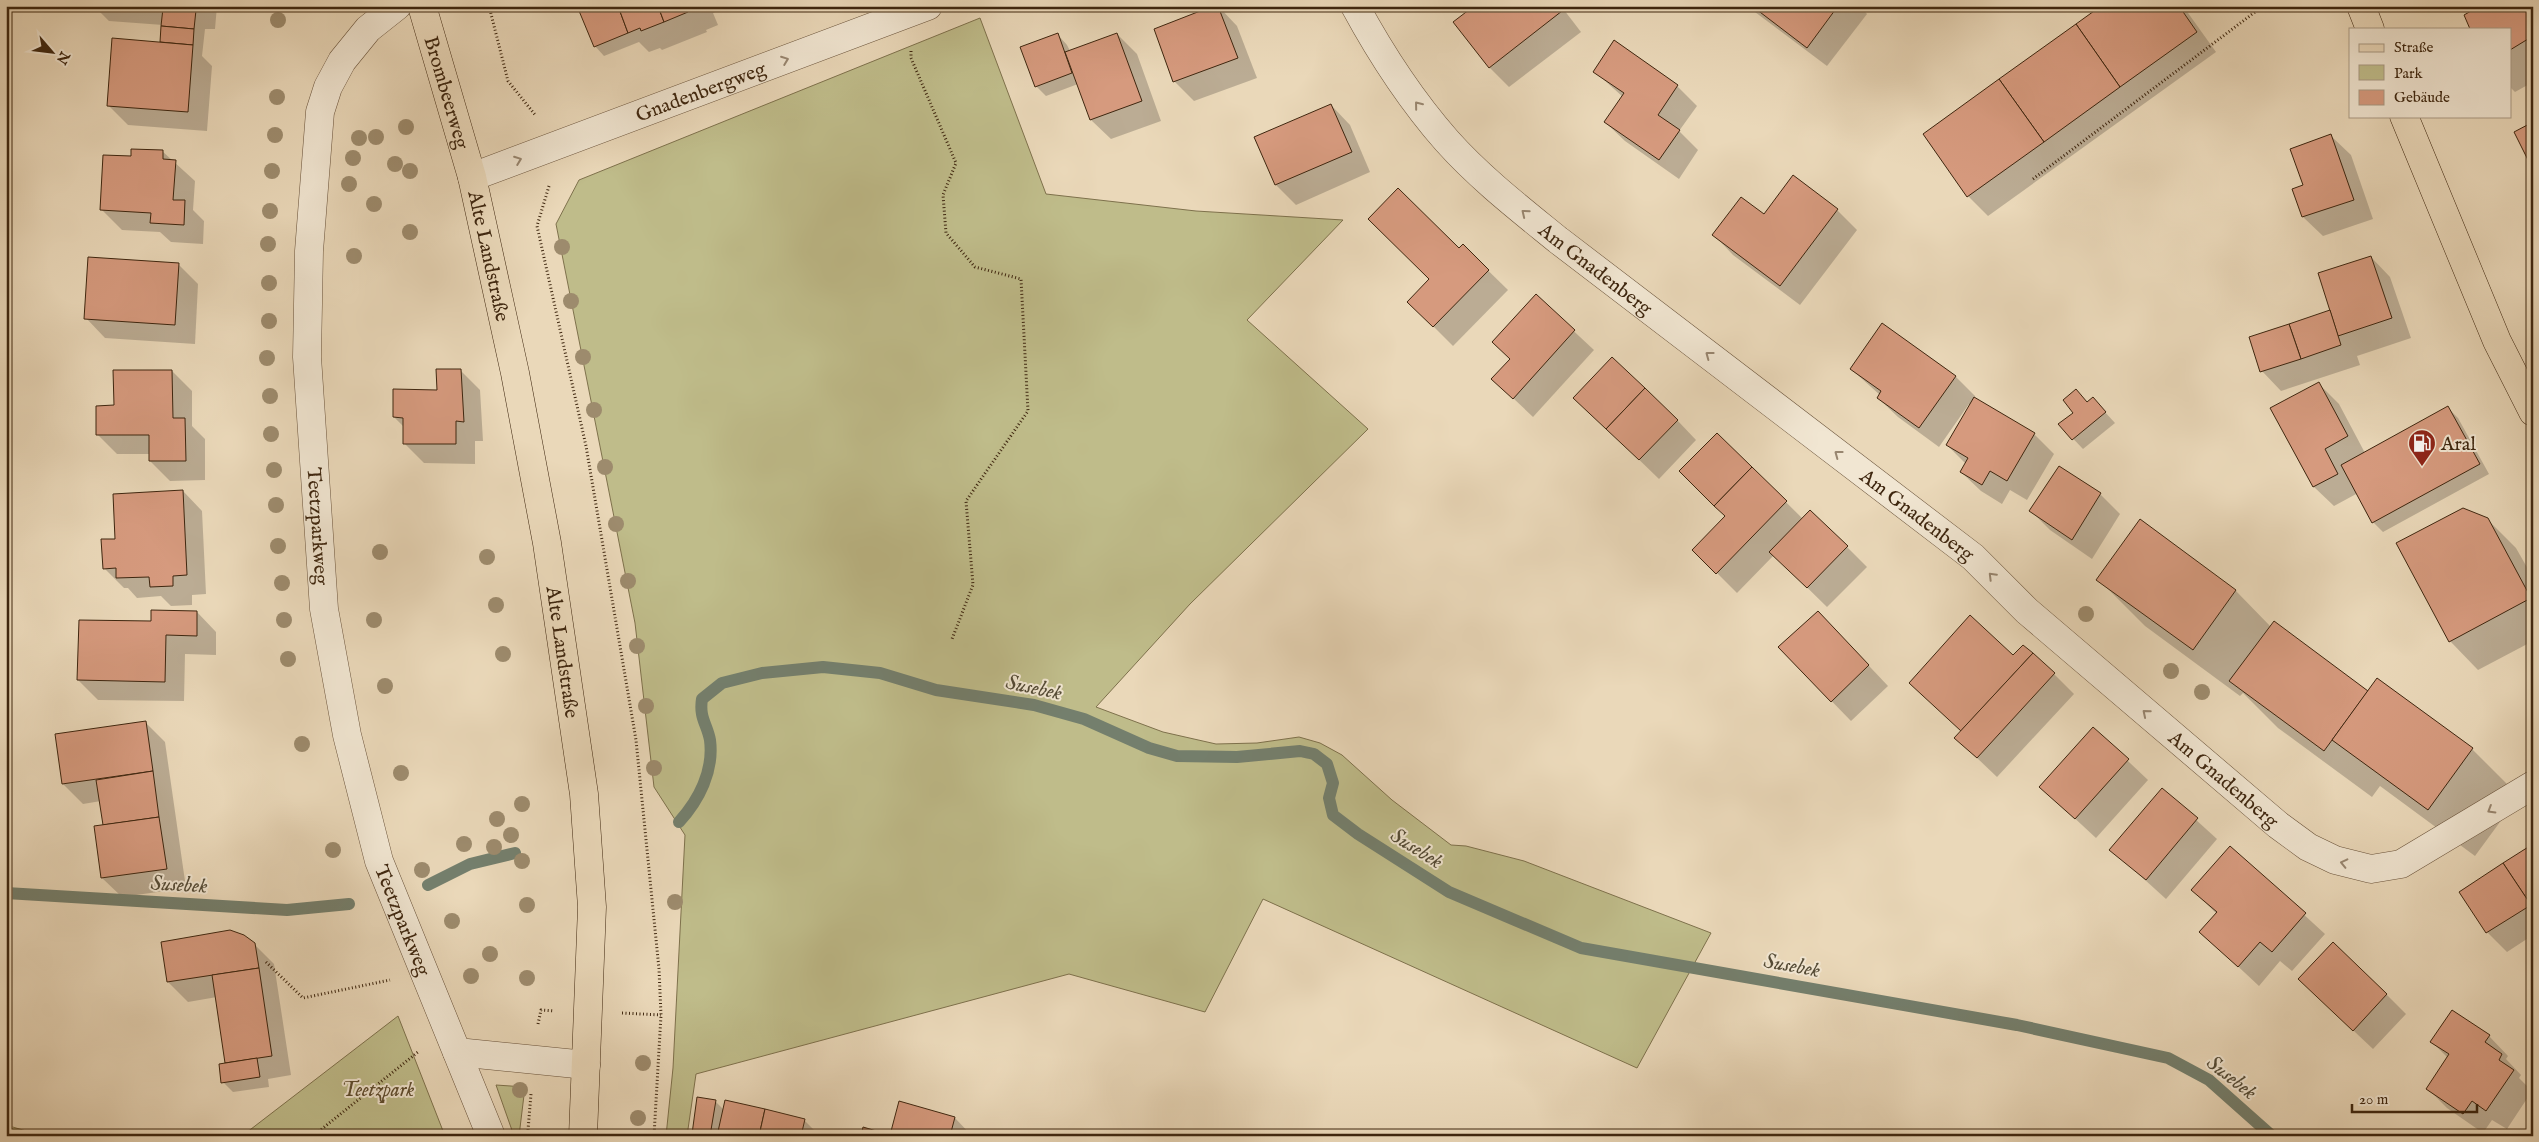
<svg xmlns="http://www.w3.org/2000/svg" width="2539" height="1142" viewBox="0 0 2539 1142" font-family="'IM FELL English',serif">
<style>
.green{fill:#bfbc8a;stroke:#7e714c}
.shadow{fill:#0003}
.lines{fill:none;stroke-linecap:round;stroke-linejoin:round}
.stream{stroke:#747f6d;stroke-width:12}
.building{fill:#d69a7e;stroke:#3e260f}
.minor-casing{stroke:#69523a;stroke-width:29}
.major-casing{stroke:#3e260f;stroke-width:29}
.path{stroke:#3e260f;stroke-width:3;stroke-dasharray:1 2.5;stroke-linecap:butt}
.minor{stroke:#f1e6d2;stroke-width:28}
.major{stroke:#ead8b9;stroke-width:28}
.tree{fill:#9d8b6d}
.oneway{stroke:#988670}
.labels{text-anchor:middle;stroke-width:4;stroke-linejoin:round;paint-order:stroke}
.street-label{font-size:20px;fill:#3e260f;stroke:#f1e6d2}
.poi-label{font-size:20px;fill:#3e260f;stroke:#f1e6d2;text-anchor:start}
.park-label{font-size:20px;font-style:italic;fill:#5e4c2e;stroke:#f1e6d2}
.water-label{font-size:21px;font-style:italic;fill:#544b36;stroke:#f1e6d2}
</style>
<rect width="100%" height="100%" fill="#ead8b9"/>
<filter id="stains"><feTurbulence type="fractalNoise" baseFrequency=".004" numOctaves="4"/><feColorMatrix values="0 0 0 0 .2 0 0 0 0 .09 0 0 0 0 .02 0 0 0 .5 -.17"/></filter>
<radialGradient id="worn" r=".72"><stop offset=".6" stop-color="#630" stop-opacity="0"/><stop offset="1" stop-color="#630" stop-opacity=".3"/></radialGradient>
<!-- green -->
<g class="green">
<path d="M980,18L1046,194L1196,211L1343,220L1247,320L1368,429L1190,604L1096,707L1163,732L1216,744L1257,743L1299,737L1320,743L1342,755L1392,800L1451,845L1466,846L1524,861L1711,933L1637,1068L1263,899L1205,1012L1069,974L696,1074L687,1136H666L673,1068L685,835L654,787L635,623L556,224L579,180Z"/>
<path d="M398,1016L445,1136H242Z"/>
<path d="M496,1085L525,1087L519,1136H514Z"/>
<path d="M6,1125L43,1136H6Z"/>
</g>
<!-- shadow -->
<g class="shadow">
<path d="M94,6H217L215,29H205L202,56L212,66L207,131L128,125L108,105L163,44L161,42L163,25L109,21Z"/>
<path d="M579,6H730L713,13L718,25L706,30L707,32L662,50L660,48L649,52L639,42L604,56L595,46Z"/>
<path d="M1218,6L1237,26L1257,78L1194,101L1174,81Z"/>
<path d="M1476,6H1561L1581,32L1509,87L1490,68Z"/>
<path d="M1747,6H1860L1867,14L1827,66Z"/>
<path d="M2103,6H2183L2216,52L1988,216L1968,196Z"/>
<path d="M2533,6V82L2515,92L2510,87V29Z"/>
<path d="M1117,34L1137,54L1161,121L1111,139L1091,120L1078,84L1046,96L1036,86L1058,35L1067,45L1070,51Z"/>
<path d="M1614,42L1677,86L1697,106L1679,131L1698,150L1679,179L1625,141L1605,122L1623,97L1594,71Z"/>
<path d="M1331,105L1350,125L1370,172L1296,205L1276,185L1256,138Z"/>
<path d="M2331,136L2351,155L2373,219L2323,236L2303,217L2294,190L2304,186Z"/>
<path d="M162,151L195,181L193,210L204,221L203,244L171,242L160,232L122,230L102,210Z"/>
<path d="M1793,177L1837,210L1857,230L1800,305L1733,255L1714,235L1764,215Z"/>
<path d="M1463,246L1508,290L1453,346L1409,302Z"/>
<path d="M2371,257L2390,277L2411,338L2357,356L2360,365L2281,391L2262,371L2332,311Z"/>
<path d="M178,264L198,284L195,344L105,338L86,318Z"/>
<path d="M1536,296L1594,350L1533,417L1513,398L1511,360Z"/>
<path d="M1851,369L1955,376L1975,396L1974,398L2034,434L2054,454L2027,500L2010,490L2002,504L1981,491L1961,472L1966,464L1947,445L1971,405L1969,404L1939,447L1898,417L1878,398L1880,395Z"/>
<path d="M460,370L480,390L483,441H475V464L424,463L404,443V427L394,417L438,391Z"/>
<path d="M172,371L192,391V426L205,439V480L170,481L150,461V454H117L97,434Z"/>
<path d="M2319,384L2339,404L2365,453L2448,408L2458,418L2489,474L2383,532L2373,522L2358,493L2334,506L2314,487L2272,409Z"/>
<path d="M2093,399L2115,423L2083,449L2060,425Z"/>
<path d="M1595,417L1677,420L1696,440L1659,479Z"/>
<path d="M1717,434L1803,519L1847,547L1867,567L1827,607L1774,555L1737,593L1694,550L1727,516Z"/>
<path d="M2059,468L2100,494L2120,514L2092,559L2050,530L2031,511Z"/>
<path d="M183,491L202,511L206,594L192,595V605L171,606L161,596L137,598L128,588H124L104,568L116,540Z"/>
<path d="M2487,519L2516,548L2533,578V641L2478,670L2450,641Z"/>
<path d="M2140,521L2236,591L2271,627L2368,692L2472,749L2519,796L2475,856L2380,786L2372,797L2278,728L2243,693L2240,696L2145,626L2098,579Z"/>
<path d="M197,612L216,632V655L185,654L184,701L98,700L78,680L152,622Z"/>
<path d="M1837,632L1888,686L1851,721L1780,648Z"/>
<path d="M2013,657L2054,674L2074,694L1997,777L1956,738Z"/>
<path d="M145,722L165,742L186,888L122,897L102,878L104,826L101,801L83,804L63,784Z"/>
<path d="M2093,728L2148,780L2096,838L2041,787Z"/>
<path d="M2162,789L2217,839L2166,899L2111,849Z"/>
<path d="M2533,846V935L2507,952L2487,932L2461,892Z"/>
<path d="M2230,847L2325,934L2292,971L2280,961L2259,986L2201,932L2217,914L2192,890Z"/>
<path d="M254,944L274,964L291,1075L268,1079L269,1087L233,1092L223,1082L228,1064L217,997L188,1002L168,982Z"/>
<path d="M2386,994L2406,1014L2373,1049L2320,999Z"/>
<path d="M2489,1036L2508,1056L2506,1059L2521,1075L2519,1078L2532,1091L2507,1129L2492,1120L2483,1133L2447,1108L2428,1089L2448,1058L2432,1042Z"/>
<path d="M715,1101L724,1110L804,1120L820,1136H695L693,1133Z"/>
<path d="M900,1102L955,1118L972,1136H891Z"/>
</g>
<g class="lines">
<!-- stream -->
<g class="stream">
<path d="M679,822C699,800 714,771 710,740C707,724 699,718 702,699L722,683L762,673L823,667L880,673L936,690L1034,705L1084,719L1149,748L1177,756L1237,757L1300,751L1314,754L1327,764L1333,783L1329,798L1333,815L1358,834L1449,892L1581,948L2017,1025L2168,1058L2209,1080L2272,1136"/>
<path d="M428,885L470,864L515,853"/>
<path d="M6,893L287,910L349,904"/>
</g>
</g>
<!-- building -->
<g class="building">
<path d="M144,6H196V10Z"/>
<path d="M577,6H618L628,33L594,47Z"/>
<path d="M618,6H658L664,22L641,31L640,28L628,33Z"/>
<path d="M658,6H696L687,10L688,12L664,22Z"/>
<path d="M1213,6H1218L1238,58L1173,82L1154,29Z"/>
<path d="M1474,6H1558L1562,11L1489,68L1453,22Z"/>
<path d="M1752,6H1838L1807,48Z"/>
<path d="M2101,6H2179L2197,32L2120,87L2076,24Z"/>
<path d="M2480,6H2533V31L2528,33V39L2510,50V29H2470L2464,15Z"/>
<path d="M163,8L196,10L194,29L161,26Z"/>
<path d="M2076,24L2120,87L2044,142L1999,79Z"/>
<path d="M161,26L194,29L193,45L160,42Z"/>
<path d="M1058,33L1072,73L1035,87L1020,47Z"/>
<path d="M1117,33L1142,101L1090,120L1065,52Z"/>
<path d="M112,38L193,45L188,112L107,106Z"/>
<path d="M1614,40L1678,85L1658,115L1680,130L1659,160L1604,122L1624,93L1593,72Z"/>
<path d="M1999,79L2044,142L1967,197L1923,134Z"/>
<path d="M1331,104L1352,152L1275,185L1254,137Z"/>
<path d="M2533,122V170L2514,132Z"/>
<path d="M2331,134L2354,200L2302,217L2292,189L2303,185L2290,149Z"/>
<path d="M131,149L163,150V159L176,160L173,200H185L184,225L150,223L151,213L100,210L103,155L131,156Z"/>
<path d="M1793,175L1838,209L1780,286L1712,235L1741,197L1764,214Z"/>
<path d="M1398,188L1459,248L1463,244L1489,270L1433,327L1407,302L1429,279L1368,219Z"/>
<path d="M2371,256L2392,318L2338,336L2318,273Z"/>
<path d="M88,257L179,263L175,325L84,319Z"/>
<path d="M1536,294L1575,330L1513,399L1491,379L1510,359L1492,342Z"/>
<path d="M2330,310L2341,345L2301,359L2289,324Z"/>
<path d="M1882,323L1956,376L1919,428L1877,398L1881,391L1850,369Z"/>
<path d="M2289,324L2301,359L2260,372L2249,337Z"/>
<path d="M1612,357L1645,388L1606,429L1573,398Z"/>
<path d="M436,369H461L464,422L456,421V444H403V418L393,417V389L437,390Z"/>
<path d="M113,370H172L173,418H185L186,461H149V435H96V406L114,405Z"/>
<path d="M2319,382L2348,436L2325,449L2338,474L2313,487L2270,408Z"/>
<path d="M1645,388L1678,420L1639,460L1606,429Z"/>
<path d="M2076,389L2087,402L2093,397L2106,412L2072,440L2058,424L2073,413L2063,400Z"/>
<path d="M1974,397L2035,433L2007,481L1990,471L1982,485L1960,472L1968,458L1946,445Z"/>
<path d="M2448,406L2480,464L2372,523L2341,465Z"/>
<path d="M1717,433L1752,467L1714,506L1679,471Z"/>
<path d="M2059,466L2101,493L2072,540L2029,511Z"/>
<path d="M1752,467L1787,501L1716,574L1692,550L1725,516L1714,506Z"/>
<path d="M183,490L187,575L173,576V586L150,587L149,577L116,578V568L103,569L101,539H115L113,494Z"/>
<path d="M2463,508L2488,518L2531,598L2449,642L2396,543Z"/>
<path d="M1810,510L1848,546L1807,588L1769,552Z"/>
<path d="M2140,519L2236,590L2193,650L2096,580Z"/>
<path d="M151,610L197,611V636L166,635L165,682L77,680L79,620L151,621Z"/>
<path d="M1818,611L1869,665L1831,702L1778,647Z"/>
<path d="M1970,615L2013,655L2023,645L2033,653L1961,731L1909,683Z"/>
<path d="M2274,621L2368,691L2324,751L2229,681Z"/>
<path d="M2033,653L2055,673L1977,758L1954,738Z"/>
<path d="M2377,678L2473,748L2428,810L2332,740Z"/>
<path d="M146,721L153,771L62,784L55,734Z"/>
<path d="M2093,727L2129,759L2075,819L2039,787Z"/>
<path d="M153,771L159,817L103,825L96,780Z"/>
<path d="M2162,788L2198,818L2146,880L2109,850Z"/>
<path d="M159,817L167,869L101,878L94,826Z"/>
<path d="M2533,844V904L2531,905L2503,863Z"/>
<path d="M2230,846L2306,913L2272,952L2260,942L2238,967L2199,932L2217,912L2191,890Z"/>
<path d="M2503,863L2531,905L2486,933L2459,892Z"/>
<path d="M230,930L244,935L255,943L259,968L167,982L161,942Z"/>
<path d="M2333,942L2387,994L2353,1031L2298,979Z"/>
<path d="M259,968L272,1056L225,1063L212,975Z"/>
<path d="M2452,1010L2490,1035L2485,1042L2502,1054L2499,1060L2514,1070L2486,1111L2472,1101L2463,1114L2426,1089L2449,1054L2430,1042Z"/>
<path d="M257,1058L260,1077L221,1083L219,1064Z"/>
<path d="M697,1097L716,1100L710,1136L692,1134Z"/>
<path d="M725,1100L765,1109L759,1136H717Z"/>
<path d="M899,1101L955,1117L950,1136H861L863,1127L890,1135Z"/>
<path d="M765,1109L805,1119L801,1136H759Z"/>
</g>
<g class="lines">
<!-- minor casing -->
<g class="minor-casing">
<g id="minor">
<path id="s1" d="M397,6L368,29L342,61L328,87L320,112L309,251L307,357L324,609L347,735L379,861L491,1136"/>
<path id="s2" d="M1355,6C1381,54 1411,100 1447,141C1480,178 1520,209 1558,240L1973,557L2027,611L2278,825L2308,847L2335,860L2371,869L2401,864L2533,785"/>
<path id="s3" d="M472,177L928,6"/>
<path d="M457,1052L586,1065"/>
</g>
</g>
<!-- major casing -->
<g class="major-casing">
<g id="major">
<path id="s4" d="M422,6L472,177L515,373L547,543L584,794L592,907L583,1136"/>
<path d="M2361,6L2370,29"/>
<path d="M2404,116L2497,341L2533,412"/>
</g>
</g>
<!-- path -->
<g class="path">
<path d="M489,6L508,81L536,116"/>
<path d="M911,51V58L956,163L943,195L946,233L975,267L1021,279L1028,411L966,501L973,585L952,639"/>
<path d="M2033,179L2263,6"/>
<path d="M549,186L537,226L586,446L636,740L659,969L661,1015L654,1136"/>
<path d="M266,962L303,998L390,980"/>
<path d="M622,1013L661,1015"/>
<path d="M538,1024L541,1010L554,1011"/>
<path d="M528,1130L531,1094"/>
<path d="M313,1136L418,1052"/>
</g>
<!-- minor -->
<use href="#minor" class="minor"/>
<!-- major -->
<use href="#major" class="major"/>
</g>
<!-- trees -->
<g class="tree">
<circle cx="278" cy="20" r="8"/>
<circle cx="277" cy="97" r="8"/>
<circle cx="406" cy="127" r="8"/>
<circle cx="275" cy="135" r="8"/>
<circle cx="376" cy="137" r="8"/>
<circle cx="359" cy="138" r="8"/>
<circle cx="353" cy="158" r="8"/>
<circle cx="395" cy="164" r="8"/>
<circle cx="272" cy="171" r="8"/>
<circle cx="410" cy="171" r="8"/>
<circle cx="349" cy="184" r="8"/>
<circle cx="374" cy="204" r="8"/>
<circle cx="270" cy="211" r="8"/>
<circle cx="410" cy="232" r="8"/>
<circle cx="268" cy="244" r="8"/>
<circle cx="562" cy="247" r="8"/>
<circle cx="354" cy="256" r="8"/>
<circle cx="269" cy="283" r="8"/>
<circle cx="571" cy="301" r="8"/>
<circle cx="269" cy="321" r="8"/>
<circle cx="583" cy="357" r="8"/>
<circle cx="267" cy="358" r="8"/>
<circle cx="270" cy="396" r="8"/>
<circle cx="594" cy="410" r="8"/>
<circle cx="271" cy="434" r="8"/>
<circle cx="605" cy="467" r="8"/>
<circle cx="274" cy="470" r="8"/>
<circle cx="276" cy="505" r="8"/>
<circle cx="616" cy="524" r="8"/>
<circle cx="278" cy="546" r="8"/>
<circle cx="380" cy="552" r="8"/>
<circle cx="487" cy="557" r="8"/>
<circle cx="628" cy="581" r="8"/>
<circle cx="282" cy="583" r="8"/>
<circle cx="496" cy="605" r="8"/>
<circle cx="2086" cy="614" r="8"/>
<circle cx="284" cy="620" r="8"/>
<circle cx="374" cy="620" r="8"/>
<circle cx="637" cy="646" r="8"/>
<circle cx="503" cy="654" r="8"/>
<circle cx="288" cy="659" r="8"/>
<circle cx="2171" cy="671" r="8"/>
<circle cx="385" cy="686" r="8"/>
<circle cx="2202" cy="692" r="8"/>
<circle cx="646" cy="706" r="8"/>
<circle cx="302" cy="744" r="8"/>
<circle cx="654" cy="768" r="8"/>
<circle cx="401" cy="773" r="8"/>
<circle cx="522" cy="804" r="8"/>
<circle cx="497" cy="819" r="8"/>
<circle cx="511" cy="835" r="8"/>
<circle cx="464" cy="844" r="8"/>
<circle cx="494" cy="847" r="8"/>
<circle cx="333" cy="850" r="8"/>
<circle cx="522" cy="861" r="8"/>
<circle cx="422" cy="870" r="8"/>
<circle cx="675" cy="902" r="8"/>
<circle cx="527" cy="905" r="8"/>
<circle cx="452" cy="921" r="8"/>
<circle cx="490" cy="954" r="8"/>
<circle cx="471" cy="976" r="8"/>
<circle cx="527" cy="978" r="8"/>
<circle cx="643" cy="1063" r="8"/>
<circle cx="520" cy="1090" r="8"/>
<circle cx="638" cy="1118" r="8"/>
</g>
<!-- one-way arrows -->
<defs><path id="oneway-chevron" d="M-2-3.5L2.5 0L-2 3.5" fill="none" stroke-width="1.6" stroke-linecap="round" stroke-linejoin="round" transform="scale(1.25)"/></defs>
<g class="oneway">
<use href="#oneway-chevron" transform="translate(785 60) rotate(-21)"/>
<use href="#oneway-chevron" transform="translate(1418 105) rotate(-129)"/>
<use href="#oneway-chevron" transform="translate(518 160) rotate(-21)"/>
<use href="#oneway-chevron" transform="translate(1525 213) rotate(-141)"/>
<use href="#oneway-chevron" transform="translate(1709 355) rotate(-143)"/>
<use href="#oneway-chevron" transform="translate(1838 454) rotate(-143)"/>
<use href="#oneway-chevron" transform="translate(1992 576) rotate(-135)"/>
<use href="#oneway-chevron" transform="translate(2146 713) rotate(-140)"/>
<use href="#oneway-chevron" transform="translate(2491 810) rotate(149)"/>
<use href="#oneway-chevron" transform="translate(2344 863) rotate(-167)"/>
</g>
<!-- icons -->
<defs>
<g id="fuel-pin" transform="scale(1.4375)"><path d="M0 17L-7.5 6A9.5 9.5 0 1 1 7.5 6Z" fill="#8f2418" stroke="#f1e6d2"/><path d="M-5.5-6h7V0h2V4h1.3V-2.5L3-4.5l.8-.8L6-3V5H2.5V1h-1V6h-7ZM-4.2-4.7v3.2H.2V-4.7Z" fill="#fff"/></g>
</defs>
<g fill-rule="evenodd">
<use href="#fuel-pin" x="2422" y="443"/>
</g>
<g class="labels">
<!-- street labels -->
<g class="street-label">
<text dy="7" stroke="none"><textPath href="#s4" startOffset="90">Brombeerweg</textPath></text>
<text dy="7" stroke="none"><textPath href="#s3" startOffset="244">Gnadenbergweg</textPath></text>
<text dy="7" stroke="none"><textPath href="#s4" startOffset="259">Alte Landstraße</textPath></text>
<text dy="7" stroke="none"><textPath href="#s2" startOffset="360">Am Gnadenberg</textPath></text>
<text dy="7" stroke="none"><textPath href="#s2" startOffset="765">Am Gnadenberg</textPath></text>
<text dy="7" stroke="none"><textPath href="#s1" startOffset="549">Teetzparkweg</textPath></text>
<text dy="7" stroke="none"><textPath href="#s4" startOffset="662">Alte Landstraße</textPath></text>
<text dy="7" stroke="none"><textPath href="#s2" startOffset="1170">Am Gnadenberg</textPath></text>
<text dy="7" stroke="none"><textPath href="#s1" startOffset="954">Teetzparkweg</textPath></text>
</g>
<!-- poi labels -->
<g class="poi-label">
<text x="2441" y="450">Aral</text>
</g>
<!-- park labels -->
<g class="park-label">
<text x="378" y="1096">Teetzpark</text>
</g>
<!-- water labels -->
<g class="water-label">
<text transform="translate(1034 687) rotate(12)" y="7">Susebek</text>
<text transform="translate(1417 848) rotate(32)" y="7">Susebek</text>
<text transform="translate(179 884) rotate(3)" y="7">Susebek</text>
<text transform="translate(1792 965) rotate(10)" y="7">Susebek</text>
<text transform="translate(2232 1077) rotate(38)" y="7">Susebek</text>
</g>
</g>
<!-- margin -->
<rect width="2539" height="1142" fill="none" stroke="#ead8b9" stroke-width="25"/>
<rect x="8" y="8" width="2524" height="1127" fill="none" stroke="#3e260f" stroke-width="2.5"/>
<rect x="12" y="12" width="2514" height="1117" fill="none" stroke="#3e260f"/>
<!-- legend -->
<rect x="2349" y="28" width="162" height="90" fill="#f1e6d2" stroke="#a99984"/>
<rect x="2359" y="44" width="25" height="8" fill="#ead8b9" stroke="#a99984"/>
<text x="2394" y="52" font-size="15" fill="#3e260f">Straße</text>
<rect x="2359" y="65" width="25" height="15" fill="#bfbc8a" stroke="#a99984"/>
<text x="2394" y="78" font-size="15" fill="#3e260f">Park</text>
<rect x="2359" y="90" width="25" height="15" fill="#d69a7e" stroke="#a99984"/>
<text x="2394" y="102" font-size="15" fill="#3e260f">Gebäude</text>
<!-- north arrow -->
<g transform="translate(52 52) rotate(118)" stroke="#f1e6d2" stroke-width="4" paint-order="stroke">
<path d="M0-4L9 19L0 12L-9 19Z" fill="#3e260f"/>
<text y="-8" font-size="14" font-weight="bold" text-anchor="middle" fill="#3e260f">N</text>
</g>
<!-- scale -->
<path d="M2352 1104v8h125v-8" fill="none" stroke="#3e260f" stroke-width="2.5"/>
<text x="2359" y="1104" font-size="15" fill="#3e260f" stroke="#f1e6d2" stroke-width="4" paint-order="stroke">20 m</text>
<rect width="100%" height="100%" filter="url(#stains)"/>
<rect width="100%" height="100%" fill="url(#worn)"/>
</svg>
